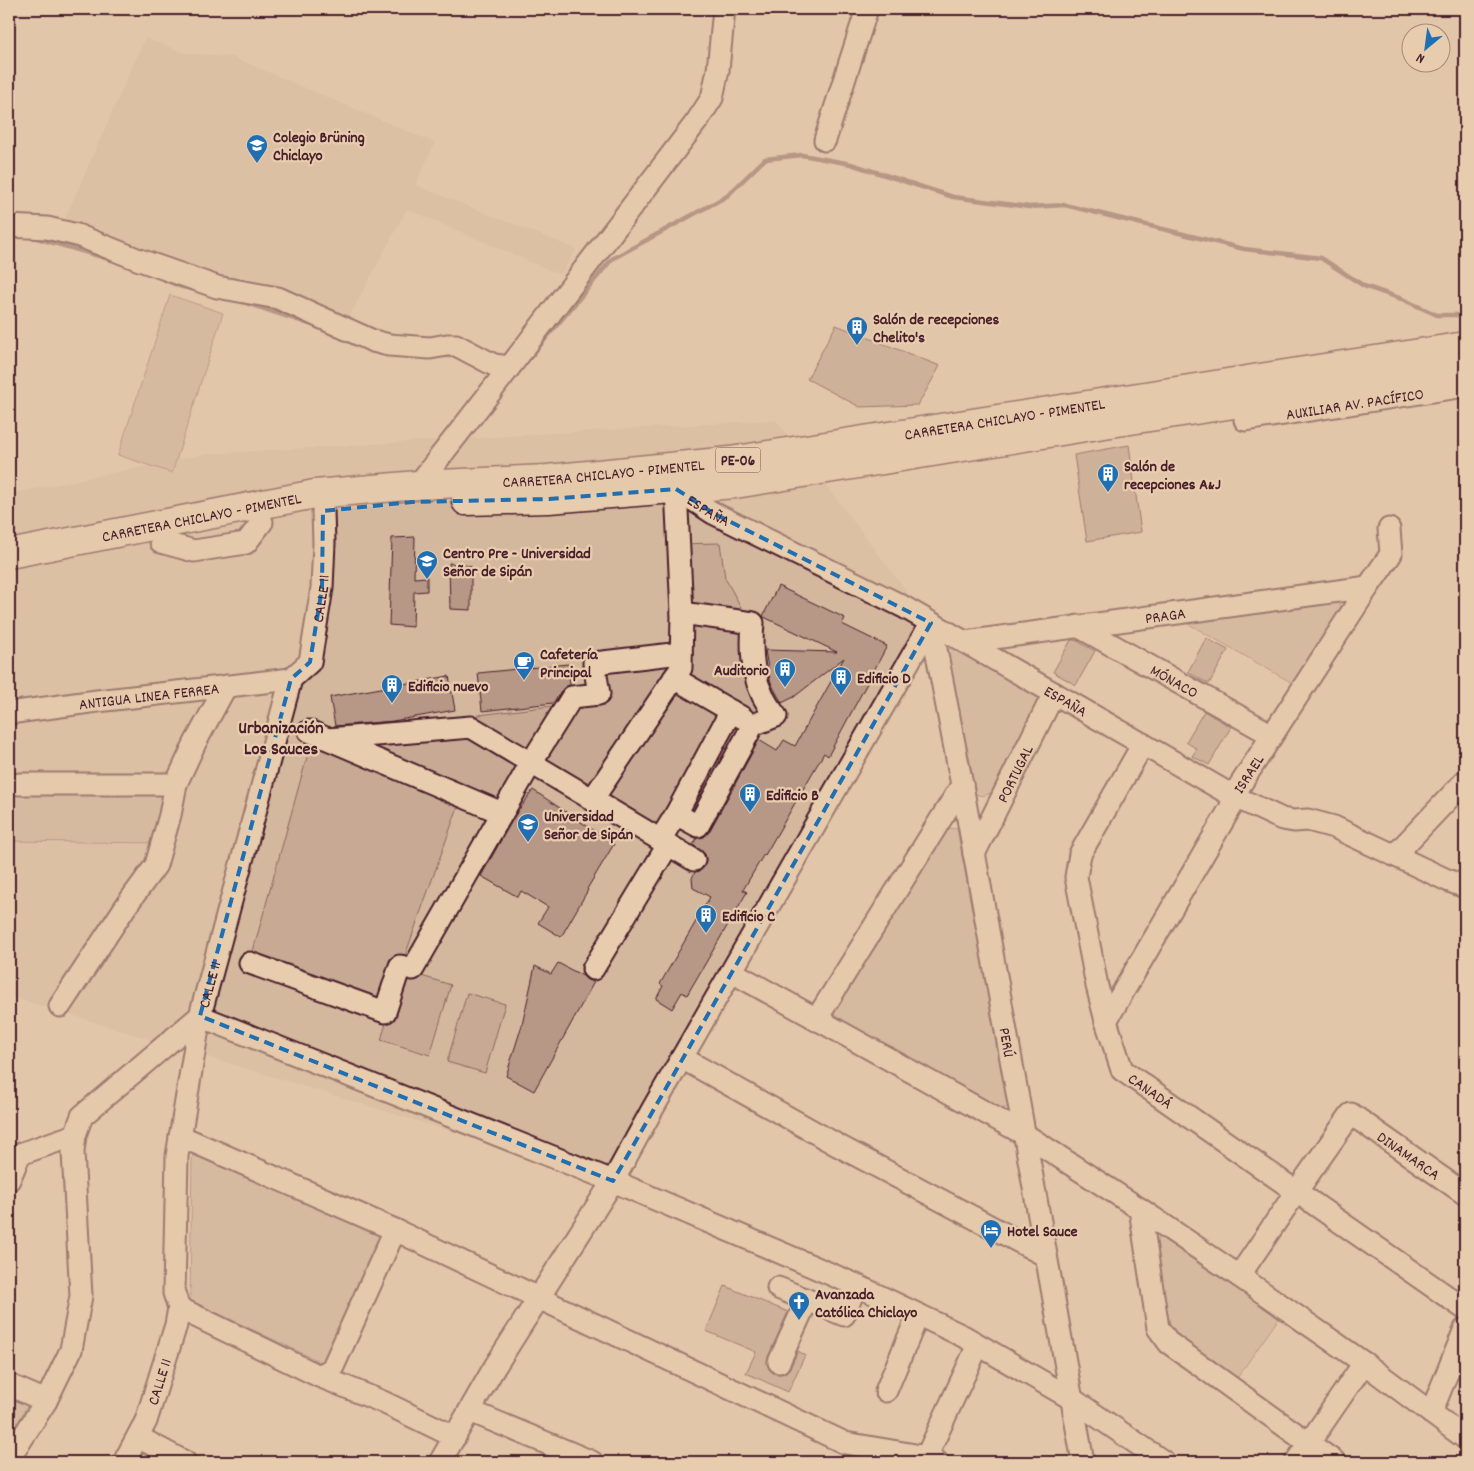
<svg xmlns="http://www.w3.org/2000/svg" width="1474" height="1471" viewBox="0 0 1474 1471" font-family="Dekko,sans-serif">
<style>
.built{fill:#d4b89e}
.green{fill:#c8aa94;stroke:#896460}
.lines{fill:none;stroke-linecap:round;stroke-linejoin:round}
.stream{stroke:#815c59;stroke-width:4.5}
.building{fill:#b79786;stroke:#4a1f2b}
.minor-casing{stroke:#4a1f2b;stroke-width:25}
.major-casing{stroke:#4a1f2b;stroke-width:31}
.minor{stroke:#e7cdae;stroke-width:21}
.major{stroke:#e7cdae;stroke-width:28}
.marked{fill:none;stroke:#1f6fb2;stroke-width:4;stroke-dasharray:10 6;stroke-linejoin:round}
.labels{text-anchor:middle;stroke-width:4.5;stroke-linejoin:round;paint-order:stroke}
.shield{fill:#e7cdae;stroke:#795352;stroke-width:1}
.shield-label{font-size:15px;font-weight:bold;fill:#4a1f2b}
.poi-label{font-size:16px;font-weight:bold;fill:#4a1f2b;stroke:#e7cdae;text-anchor:start}
.street-label{font-size:16px;fill:#4a1f2b;stroke:#e7cdae}
.neighbourhood-label{font-size:18px;font-weight:bold;fill:#4a1f2b;stroke:#e7cdae}
</style>
<rect width="100%" height="100%" fill="#e1c6a9"/>
<filter id="ink" filterUnits="userSpaceOnUse"><feTurbulence type="fractalNoise" baseFrequency=".02" numOctaves="2"/><feDisplacementMap in="SourceGraphic" scale="10" xChannelSelector="R" yChannelSelector="G"/><feConvolveMatrix kernelMatrix="1 2 1 2 8 2 1 2 1" color-interpolation-filters="sRGB"/></filter>
<g filter="url(#ink)">
<!-- built -->
<g class="built">
<path d="M145,38L185,53L233,57L435,143L415,185L576,249L561,275L407,209L348,319L220,279L63,223Z"/>
<path d="M776,420L931,623L613,1181L9,996V494L205,454Z"/>
</g>
<!-- green -->
<g class="green">
<path d="M170,295L223,313L172,473L118,455Z"/>
<path d="M720,543L725,578L748,620L768,715L763,724L674,676L673,544Z"/>
<path d="M1330,597L1341,606L1345,612L1294,684L1180,619Z"/>
<path d="M953,646L1038,692L1040,700L991,793L982,796L969,792L946,652Z"/>
<path d="M669,657V680L758,730L707,831L670,810L657,833L531,756L500,808L348,743L343,732L575,703L600,667Z"/>
<path d="M312,739L460,801L385,1012L251,958Z"/>
<path d="M9,792L162,794L161,843L9,841Z"/>
<path d="M941,827L957,829L1009,1106L999,1111L838,1021L832,1010Z"/>
<path d="M402,970L451,985L430,1055L381,1040Z"/>
<path d="M467,993L505,1004L485,1073L447,1062Z"/>
<path d="M193,1152L381,1236L323,1363L190,1300L192,1160Z"/>
<path d="M1160,1237L1279,1318L1235,1381L1167,1331L1152,1242Z"/>
<path d="M9,1396L28,1404L9,1438Z"/>
</g>
<g class="lines">
<!-- stream -->
<g class="stream">
<path d="M30,236L109,259"/>
<path d="M165,280L179,286L191,289"/>
<path d="M240,301L313,325"/>
<path d="M441,356H458"/>
<path d="M527,361L612,259L727,196L765,159L802,155L851,164L953,197L1030,207L1065,205L1244,249L1321,258L1364,286L1402,299L1437,315H1465"/>
</g>
</g>
<!-- building -->
<g class="building">
<path d="M836,325L940,366L918,405L860,407L807,379Z"/>
<path d="M1129,445L1141,532L1087,541L1074,455Z"/>
<path d="M415,537L414,578L427,577V591L414,592L413,627L389,625L392,538Z"/>
<path d="M449,563L471,566V610L450,609Z"/>
<path d="M778,586L845,618L842,624L887,646L828,756L824,753L765,855L764,854L743,890L747,892L687,995L682,992L672,1009L656,999L663,986L660,984L710,897L693,888L692,878L695,872L700,871L704,867L706,860L705,854L693,845L697,838L704,837L709,832L759,740L777,751L784,740L795,746L844,658L794,697L782,703L774,689L770,680L765,650L837,652L764,617L763,616Z"/>
<path d="M1206,638L1228,650L1209,684L1188,672Z"/>
<path d="M1071,640H1075L1095,651L1076,685L1053,672Z"/>
<path d="M568,664L570,685L565,687L562,690L553,703L482,711L478,673Z"/>
<path d="M449,676L455,710L393,721L335,726L330,697Z"/>
<path d="M1204,711L1231,727L1209,765L1192,756L1197,749L1186,742Z"/>
<path d="M533,790L614,844L587,889L588,890L561,937L538,923L548,907L521,891L518,897L481,876L514,817Z"/>
<path d="M558,963L583,976L587,980L594,982L534,1091L506,1076L522,1025L535,966L551,974Z"/>
<path d="M725,1286L788,1312L768,1357L767,1363L769,1369L773,1373L781,1374L786,1372L790,1368L798,1351L805,1355L788,1392L746,1373L756,1352L706,1331Z"/>
</g>
<g class="lines">
<!-- minor casing -->
<g class="minor-casing">
<g id="minor">
<path d="M825,140L867,9"/>
<path d="M9,226L47,228L77,235L137,259L217,287L278,298L373,341L389,345L430,348L447,345H456L494,365L509,367"/>
<path id="s1" d="M1245,420L1465,386"/>
<path d="M418,485L496,385L697,121L712,98L718,70L724,9"/>
<path id="s2" d="M676,489L713,513L902,606L1233,796L1282,819L1294,821L1308,820L1334,827L1447,880L1465,887"/>
<path d="M161,542L194,551L246,543L262,522"/>
<path id="s3" d="M931,623L962,785L1083,1462"/>
<path id="s4" d="M1078,626L1272,735"/>
<path id="s5" d="M965,642L1368,587"/>
<path d="M674,678L743,718"/>
<path id="s6" d="M9,713L97,701L291,679"/>
<path d="M309,731L502,813"/>
<path d="M328,739L471,727L694,860"/>
<path id="s7" d="M1143,744L1080,854L1076,877L1097,986L1106,1021L1122,1070L1465,1309"/>
<path d="M19,784H176"/>
<path d="M592,800L681,668L682,613L676,489"/>
<path d="M676,814L731,711"/>
<path d="M660,840L676,814L698,826L753,725L776,716C753,689 750,657 753,623L682,613"/>
<path id="s8" d="M974,854L1054,693"/>
<path d="M1395,855L1465,781"/>
<path d="M250,963L385,1012L400,966L413,969L531,763L572,697L599,694L594,663L681,653"/>
<path d="M593,969L668,845"/>
<path d="M732,972L1024,1134L1140,1209L1239,1276L1364,1363L1465,1438"/>
<path d="M60,1006L126,906L156,865L170,815L176,784L195,743L226,686"/>
<path d="M816,1020L962,785"/>
<path id="s9" d="M1106,1021L1231,807L1233,796L1368,587L1391,554L1389,529"/>
<path d="M682,1058L839,1146L1046,1256"/>
<path d="M180,1136L395,1230L845,1443L927,1457L937,1462"/>
<path d="M9,1180L20,1154L75,1135"/>
<path d="M1140,1209L1158,1328L1169,1343L1335,1462"/>
<path id="s10" d="M1239,1276L1296,1192L1351,1114L1465,1194"/>
<path d="M778,1288L844,1315L856,1285"/>
<path d="M179,1308L319,1376L332,1369L395,1230"/>
<path d="M779,1362L807,1300"/>
<path d="M319,1376L383,1402L455,1437"/>
<path d="M9,1385L46,1401"/>
<path d="M886,1391L918,1315"/>
<path d="M470,1411L592,1462"/>
<path d="M1431,1413L1465,1329"/>
<path d="M138,1437L185,1462"/>
<path d="M9,1459L46,1401L71,1350L81,1296L73,1152L75,1135L82,1116L200,1016L613,1181L856,1285L965,1337L1072,1399L1164,1462"/>
<path id="s11" d="M124,1462L146,1421L176,1325L179,1308L174,1293L177,1156L200,1016L291,679L310,662L322,588L324,543L323,511"/>
<path d="M440,1462L494,1368L613,1181L652,1110L931,623"/>
<path d="M924,1462L978,1345"/>
<path d="M1296,1462L1364,1363"/>
</g>
</g>
<!-- major casing -->
<g class="major-casing">
<g id="major">
<path d="M466,501L549,499L735,484L1098,425L1465,368"/>
<path id="s12" d="M9,554L315,494L418,485L547,479L730,461L1465,346"/>
</g>
</g>
<!-- minor -->
<use href="#minor" class="minor"/>
<!-- major -->
<use href="#major" class="major"/>
</g>
</g>
<!-- marked area -->
<path d="M0 0H1474V1471H0ZM676,489L713,513L931,623L613,1181L200,1016L291,679L310,662L322,588L323,511L412,502L549,499Z" fill="#e1c6a9" fill-opacity=".55" fill-rule="evenodd"/>
<path class="marked" d="M676,489L713,513L931,623L613,1181L200,1016L291,679L310,662L322,588L323,511L412,502L549,499Z"/>
<!-- icons -->
<defs>
<g id="school-pin" transform="scale(1.125)"><path d="M0 17L-7.5 6A9.5 9.5 0 1 1 7.5 6Z" fill="#1f6fb2" stroke="#e7cdae"/><path d="M0-5L7-2L0 1L-7-2ZM-4 1L0 2.5L4 1V4Q0 6-4 4Z" fill="#fff"/></g>
<g id="building-pin" transform="scale(1.125)"><path d="M0 17L-7.5 6A9.5 9.5 0 1 1 7.5 6Z" fill="#1f6fb2" stroke="#e7cdae"/><path d="M-4-6H4V6H1V3H-1V6H-4ZM-2.5-4.3h1.7v1.8h-1.7ZM.8-4.3h1.7v1.8H.8ZM-2.5-1h1.7V.8h-1.7ZM.8-1h1.7V.8H.8Z" fill="#fff"/></g>
<g id="university-pin" transform="scale(1.125)"><path d="M0 17L-7.5 6A9.5 9.5 0 1 1 7.5 6Z" fill="#1f6fb2" stroke="#e7cdae"/><path d="M0-5L7-2L0 1L-7-2ZM-4 1L0 2.5L4 1V4Q0 6-4 4Z" fill="#fff"/></g>
<g id="cafe-pin" transform="scale(1.125)"><path d="M0 17L-7.5 6A9.5 9.5 0 1 1 7.5 6Z" fill="#1f6fb2" stroke="#e7cdae"/><path d="M-5.5-4.5H6V0H3Q3 3.5 0 3.5H-2.5Q-5.5 3.5-5.5 0ZM3-3.2v2h1.7v-2ZM-6 4.5H4V6H-6Z" fill="#fff"/></g>
<g id="hotel-pin" transform="scale(1.125)"><path d="M0 17L-7.5 6A9.5 9.5 0 1 1 7.5 6Z" fill="#1f6fb2" stroke="#e7cdae"/><path d="M-6-4.5h1.5V1H6V5H4.5V3h-9V5H-6ZM-4 0a1.8 1.8 0 1 1 3.6 0ZM.5 0V-2.5h3Q6-2.5 6 0Z" fill="#fff"/></g>
<g id="church-pin" transform="scale(1.125)"><path d="M0 17L-7.5 6A9.5 9.5 0 1 1 7.5 6Z" fill="#1f6fb2" stroke="#e7cdae"/><path d="M-1.2-6h2.4v3.5h3.3v2.4h-3.3V6h-2.4V-.1h-3.3v-2.4h3.3Z" fill="#fff"/></g>
</defs>
<g fill-rule="evenodd">
<use href="#school-pin" x="257" y="145"/>
<use href="#building-pin" x="857" y="327"/>
<use href="#building-pin" x="1108" y="474"/>
<use href="#university-pin" x="427" y="561"/>
<use href="#cafe-pin" x="524" y="662"/>
<use href="#building-pin" x="785" y="669"/>
<use href="#building-pin" x="841" y="677"/>
<use href="#building-pin" x="392" y="685"/>
<use href="#building-pin" x="750" y="794"/>
<use href="#university-pin" x="528" y="824"/>
<use href="#building-pin" x="706" y="915"/>
<use href="#hotel-pin" x="991" y="1230"/>
<use href="#church-pin" x="799" y="1302"/>
</g>
<g class="labels">
<!-- shield labels -->
<rect class="shield" x="715.5" y="447.5" width="45" height="25" rx="4"/>
<g class="shield-label">
<text x="738" y="465">PE-06</text>
</g>
<!-- poi labels -->
<g class="poi-label">
<text x="273" y="142">Colegio Brüning<tspan x="273" dy="18">Chiclayo</tspan></text>
<text x="873" y="324">Salón de recepciones<tspan x="873" dy="18">Chelito's</tspan></text>
<text x="1124" y="471">Salón de<tspan x="1124" dy="18">recepciones A&amp;J</tspan></text>
<text x="443" y="558">Centro Pre - Universidad<tspan x="443" dy="18">Señor de Sipán</tspan></text>
<text x="540" y="659">Cafetería<tspan x="540" dy="18">Principal</tspan></text>
<text x="769" y="675" text-anchor="end">Auditorio</text>
<text x="857" y="683">Edificio D</text>
<text x="408" y="691">Edificio nuevo</text>
<text x="766" y="800">Edificio B</text>
<text x="544" y="821">Universidad<tspan x="544" dy="18">Señor de Sipán</tspan></text>
<text x="722" y="921">Edificio C</text>
<text x="1007" y="1236">Hotel Sauce</text>
<text x="815" y="1299">Avanzada<tspan x="815" dy="18">Católica Chiclayo</tspan></text>
</g>
<!-- street labels -->
<g class="street-label">
<text dy="6" stroke="none"><textPath href="#s1" startOffset="111">AUXILIAR AV. PACÍFICO</textPath></text>
<text dy="6" stroke="none"><textPath href="#s12" startOffset="1006">CARRETERA CHICLAYO - PIMENTEL</textPath></text>
<text dy="6" stroke="none"><textPath href="#s12" startOffset="601">CARRETERA CHICLAYO - PIMENTEL</textPath></text>
<text dy="6" stroke="none"><textPath href="#s2" startOffset="39">ESPAÑA</textPath></text>
<text dy="6" stroke="none"><textPath href="#s12" startOffset="196">CARRETERA CHICLAYO - PIMENTEL</textPath></text>
<text dy="6" stroke="none"><textPath href="#s11" startOffset="898">CALLE 11</textPath></text>
<text dy="6" stroke="none"><textPath href="#s5" startOffset="202">PRAGA</textPath></text>
<text dy="6" stroke="none"><textPath href="#s4" startOffset="111">MÓNACO</textPath></text>
<text dy="6" stroke="none"><textPath href="#s6" startOffset="141">ANTIGUA LINEA FERREA</textPath></text>
<text dy="6" stroke="none"><textPath href="#s2" startOffset="444">ESPAÑA</textPath></text>
<text dy="6" stroke="none"><textPath href="#s8" startOffset="90">PORTUGAL</textPath></text>
<text dy="6" stroke="none"><textPath href="#s9" startOffset="286">ISRAEL</textPath></text>
<text dy="6" stroke="none"><textPath href="#s11" startOffset="492">CALLE 11</textPath></text>
<text dy="6" stroke="none"><textPath href="#s3" startOffset="426">PERÚ</textPath></text>
<text dy="6" stroke="none"><textPath href="#s7" startOffset="384">CANADÁ</textPath></text>
<text dy="6" stroke="none"><textPath href="#s10" startOffset="268">DINAMARCA</textPath></text>
<text dy="6" stroke="none"><textPath href="#s11" startOffset="88">CALLE 11</textPath></text>
</g>
<!-- neighbourhood labels -->
<g class="neighbourhood-label">
<text x="281" y="733">Urbanización<tspan x="281" dy="21">Los Sauces</tspan></text>
</g>
</g>
<!-- margin -->
<rect width="1474" height="1471" fill="none" stroke="#e7cdae" stroke-width="30"/>
<rect x="15" y="15" width="1444" height="1441" fill="none" stroke="#4a1f2b" stroke-width="2" filter="url(#ink)"/>
<!-- north arrow -->
<g transform="translate(1426 48) rotate(209)"><circle r="24" fill="#e7cdae" stroke="#a8877a"/>
<path d="M0-4L9 19L0 12L-9 19Z" fill="#1f6fb2"/>
<text y="-8" font-size="14" font-weight="bold" text-anchor="middle" fill="#4a1f2b">N</text>
</g>
</svg>
